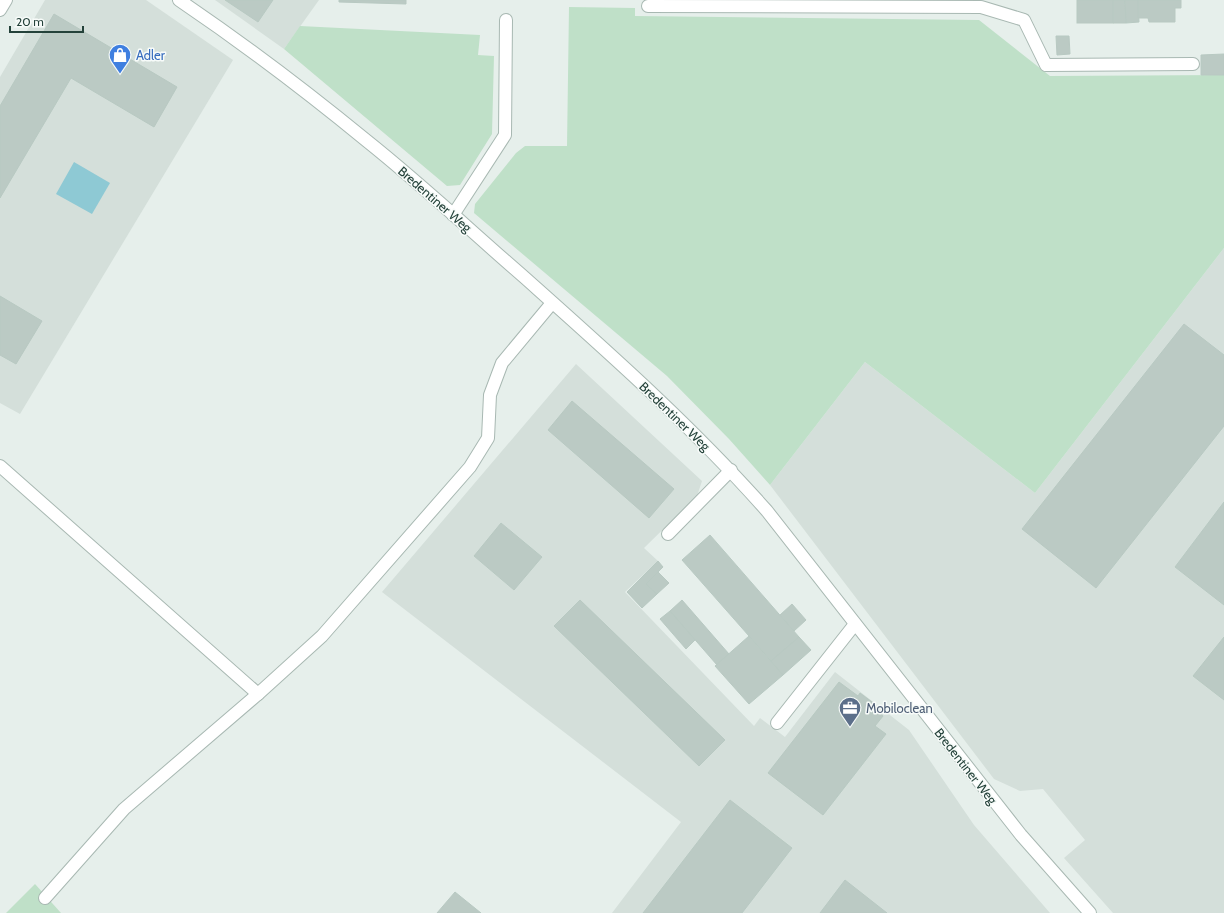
<svg xmlns="http://www.w3.org/2000/svg" width="1224" height="913" viewBox="0 0 1224 913" font-family="Cabin,sans-serif">
<style>
.built{fill:#d4dfda}
.green{fill:#bfe0c8}
.water{fill:#8ec9d4}
.building{fill:#bbcac4;stroke:#b8c9c2}
.lines{fill:none;stroke-linecap:round;stroke-linejoin:round}
.minor-casing{stroke:#a8b8b2;stroke-width:14}
.minor{stroke:#fff;stroke-width:12}
.labels{text-anchor:middle;stroke-width:3;stroke-linejoin:round;paint-order:stroke}
.shop-label{font-size:13px;fill:#366cbe;stroke:#f7fbf9;text-anchor:start}
.street-label{font-size:13px;fill:#24423a;stroke:#f7fbf9}
.service-label{font-size:13px;fill:#4e5e75;stroke:#f7fbf9;text-anchor:start}
</style>
<rect width="100%" height="100%" fill="#e6efeb"/>
<!-- built -->
<g class="built">
<path d="M45,0H146L233,60L20,414L0,403V77Z"/>
<path d="M215,0H319L284,49Z"/>
<path d="M1224,248V913H1113L1064,858L1085,840L1043,789L1020,791L994,779L770,485L865,362L1035,493Z"/>
<path d="M576,364L702,481L697,496L644,548L658,561L625,592L754,726L760,718L785,737L835,672L909,730L974,825L1050,913H612L681,822L382,592Z"/>
</g>
<!-- green -->
<g class="green">
<path d="M569,7L635,8V16L979,20L1050,76L1224,75V248L1035,493L865,362L770,485L729,439L667,376L474,213L475,204L516,153L525,146H567Z"/>
<path d="M300,26L480,35L478,55L494,56L492,134L460,185L447,186L284,49Z"/>
<path d="M35,884L61,913H6Z"/>
</g>
<!-- water -->
<path class="water" d="M74,162L110,183L92,214L56,194Z"/>
<!-- building -->
<g class="building">
<path d="M225,0H273L258,22Z"/>
<path d="M339,0H406V4L339,2Z"/>
<rect x="1077" y="0" width="36" height="23"/>
<path d="M1113,0H1125L1126,23H1113Z"/>
<path d="M1125,0H1138L1139,22L1126,23Z"/>
<path d="M1138,0H1181V8H1175V22H1149L1148,18H1138Z"/>
<path d="M54,14L177,87L154,127L71,78L0,198V106Z"/>
<path d="M1056,36H1069L1070,54L1057,55Z"/>
<path d="M1224,54V75H1201V55Z"/>
<path d="M0,296L42,321L16,364L0,355Z"/>
<path d="M1184,324L1224,355V426L1096,588L1022,529Z"/>
<path d="M572,401L674,489L649,518L548,430Z"/>
<path d="M1224,502V605L1175,567Z"/>
<path d="M501,523L542,557L514,590L474,556Z"/>
<path d="M710,535L799,637L771,661L682,560Z"/>
<path d="M658,561L663,567L646,584L657,594L642,608L627,592Z"/>
<path d="M658,572L669,583L657,594L646,584Z"/>
<path d="M580,600L725,740L699,766L554,626Z"/>
<path d="M682,600L729,654L717,665L670,611Z"/>
<path d="M792,604L806,620L794,631L780,615Z"/>
<path d="M670,611L695,640L686,649L660,619Z"/>
<path d="M749,636L783,675L749,704L715,666Z"/>
<path d="M799,637L811,650L783,675L771,661Z"/>
<path d="M1224,637V700L1193,676Z"/>
<path d="M839,682L858,696L860,693L876,705L874,709L883,716L875,726L886,734L823,815L768,773Z"/>
<path d="M730,800L792,848L742,913H643Z"/>
<path d="M845,880L887,913H820Z"/>
<path d="M455,892L481,913H437Z"/>
</g>
<g class="lines">
<!-- minor casing -->
<g class="minor-casing">
<g id="minor">
<path d="M179,0C244,44 306,91 367,141C421,184 472,232 524,277C608,352 692,426 767,511L1021,835L1090,913"/>
<path d="M648,6L981,7L1024,20L1046,65L1193,64"/>
<path d="M0,10L6,0"/>
<path d="M453,215L505,135L506,20"/>
<path d="M0,466L258,694"/>
<path d="M668,534L731,470"/>
<path d="M777,723L855,624"/>
<path d="M45,898L124,809L258,694L322,636L470,467L488,438L490,395L502,363L552,303"/>
</g>
</g>
<!-- minor -->
<use href="#minor" class="minor"/>
</g>
<!-- icons -->
<defs>
<g id="shop-pin" transform="scale(1.15)"><path d="M0 17L-7.5 6A9.5 9.5 0 1 1 7.5 6Z" fill="#3f7fe0" stroke="#f7fbf9"/><path d="M-5-2.5h2.3a2.7 3.5 0 0 1 5.4 0H5L5.5 6h-11ZM-1.5-2.5h3a1.5 2.3 0 0 0-3 0Z" fill="#fff"/></g>
<g id="office-pin" transform="scale(1.15)"><path d="M0 17L-7.5 6A9.5 9.5 0 1 1 7.5 6Z" fill="#5c6f8a" stroke="#f7fbf9"/><path d="M-6-3h4V-5.5h4V-3h4V5H-6ZM-1-4.5V-3h2v-1.5ZM-6 0V1H6V0Z" fill="#fff"/></g>
</defs>
<g fill-rule="evenodd">
<use href="#shop-pin" x="120" y="55"/>
<use href="#office-pin" x="850" y="708"/>
</g>
<g class="labels">
<!-- shop labels -->
<g class="shop-label">
<text x="136" y="60">Adler</text>
</g>
<!-- street labels -->
<g class="street-label">
<text transform="translate(435 199) rotate(41)" y="5">Bredentiner Weg</text>
<text transform="translate(675 416) rotate(44)" y="5">Bredentiner Weg</text>
<text transform="translate(966 766) rotate(52)" y="5">Bredentiner Weg</text>
</g>
<!-- service labels -->
<g class="service-label">
<text x="866" y="713">Mobiloclean</text>
</g>
</g>
<!-- scale -->
<path d="M10 26v6h73v-6" fill="none" stroke="#24423a" stroke-width="2"/>
<text x="16" y="26" font-size="12" fill="#24423a" stroke="#f7fbf9" stroke-width="3" paint-order="stroke">20 m</text>
</svg>
